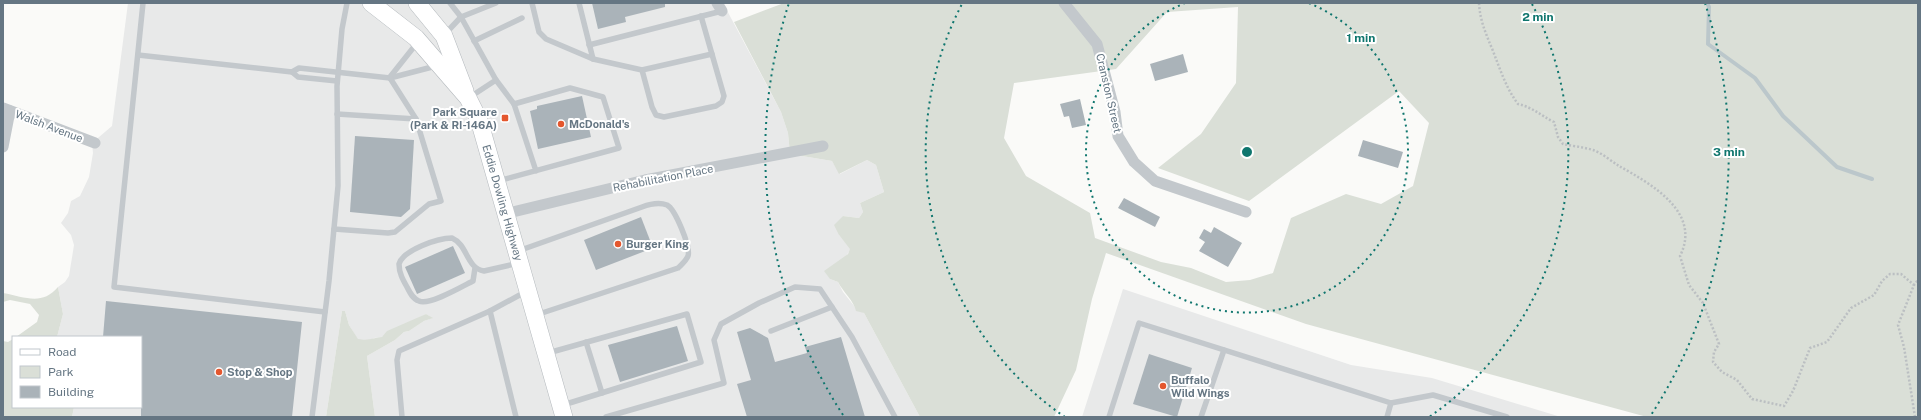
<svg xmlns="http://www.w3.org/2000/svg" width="1921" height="420" viewBox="0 0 1921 420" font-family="'Public Sans',sans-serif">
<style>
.built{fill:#e8e9e9}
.green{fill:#dadfd7;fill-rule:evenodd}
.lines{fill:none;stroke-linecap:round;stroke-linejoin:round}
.stream{stroke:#bbc7cb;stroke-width:4}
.building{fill:#aab3b9}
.primary-casing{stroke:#b5babe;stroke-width:18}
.path{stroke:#bbbfc2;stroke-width:2.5;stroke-dasharray:2 2;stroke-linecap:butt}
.service{stroke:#c3c8cc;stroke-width:5.5}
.minor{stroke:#c3c8cc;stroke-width:11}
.primary{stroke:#fff;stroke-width:17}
.ring{fill:none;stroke:#0f766e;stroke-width:2;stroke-dasharray:2 4}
.poi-dot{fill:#e4572e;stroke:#fff;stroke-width:1.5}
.labels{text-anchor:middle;stroke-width:4;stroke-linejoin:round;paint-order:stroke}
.street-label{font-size:11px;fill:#657683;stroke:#fff}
.poi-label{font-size:11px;font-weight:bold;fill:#657683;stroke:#fff;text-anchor:start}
.centre{fill:#0f766e;stroke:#fff;stroke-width:2}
.ring-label{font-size:12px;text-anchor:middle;font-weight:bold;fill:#0f766e;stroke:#fff;stroke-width:4;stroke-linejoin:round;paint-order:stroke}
</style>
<rect width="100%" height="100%" fill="#fafaf8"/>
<!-- built -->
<g class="built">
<path d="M128,3H723L781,112L788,133L790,154L832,161L840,174L867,160L876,165L884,192L860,203L863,212L859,218L843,216L839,235L851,249L830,279L838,282L843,292L855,307L864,313L920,417H375L367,356L395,340L404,332L409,331L424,321L432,318L426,314L382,337L374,338L368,341L358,340L349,325L345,311H342L326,417H72L74,407H141V337H57L63,314L58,287L65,282L69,276L74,245L71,235L61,223L68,213L71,201L80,196L89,177L93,153L92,143L112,126Z"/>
<path d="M1123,289L1351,365L1432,378L1561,417H1082Z"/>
</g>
<!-- green -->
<g class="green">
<path d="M784,3H1918V417H1647L1306,324L1106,253L1092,299L1076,370L1054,417H920L864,313L856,311C854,301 843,292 838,282L830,279L824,271L848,254L850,249L839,235L834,225L843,216L859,218L863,212L860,203L884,192L876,165L867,160L839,174L832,161L790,154L788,133L781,112L734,22ZM1238,7L1236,83L1201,134L1158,168L1249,201L1399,91L1429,123L1413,186L1381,204L1346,194L1291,218L1273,273L1250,280L1226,282L1191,268L1161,262L1095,238L1090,213L1026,176L1004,138L1014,83L1116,69L1167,12Z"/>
<path d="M58,287L63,314L57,337H16L37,322L39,315L30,304L10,300L3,302V293C25,297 42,306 58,287Z"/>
<path d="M342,311H345L349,325L358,339C370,341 371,338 382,337L387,331L426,314L433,318L424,321L409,331L404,332L395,340L367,356L375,417H326Z"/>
<path d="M13,339V407H74L72,417H3V341L8,342Z"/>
</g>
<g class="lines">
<!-- stream -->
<path class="stream" d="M1707,3L1709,7L1708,44L1755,78L1783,116L1837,167L1872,179"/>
</g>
<!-- building -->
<g class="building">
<path d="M592,3H665V7L625,17L626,22L598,29Z"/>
<path d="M1183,54L1188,72L1155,81L1150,64Z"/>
<path d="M582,96L591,137L538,149L530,111L537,109V106Z"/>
<path d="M1080,99L1086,125L1072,128L1069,116L1064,117L1060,104Z"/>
<path d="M355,136L414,140L410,209L401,217L350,212Z"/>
<path d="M1363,140L1403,152L1398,168L1358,156Z"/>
<path d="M1124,198L1160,217L1155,227L1118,208Z"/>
<path d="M641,217L653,248L596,270L584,240Z"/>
<path d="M1214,227L1242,243L1228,267L1199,251L1205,242L1199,238L1204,229L1211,233Z"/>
<path d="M453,246L465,273L417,294L405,267Z"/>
<path d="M106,301L302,322L292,417H141V337H103Z"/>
<path d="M677,326L688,361L620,382L608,345Z"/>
<path d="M750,328L768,338L775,362L807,353L805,347L841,337L865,417H747L737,384L751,380L737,332Z"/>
<path d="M1149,354L1192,368L1177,417L1133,404Z"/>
</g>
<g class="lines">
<!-- primary casing -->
<g class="primary-casing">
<g id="primary">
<path id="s1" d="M371,3L416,38L468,98L479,120L564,417"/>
<path d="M417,3L444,36L465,91"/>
</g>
</g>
<!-- path -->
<g class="path">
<path d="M1479,3C1480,21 1486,34 1493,51C1500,69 1506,88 1518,104C1534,108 1540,115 1554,122L1558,137L1563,144C1572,146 1583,147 1593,150C1602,153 1611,161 1619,166C1651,184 1702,212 1680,256L1689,285L1703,303L1719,344L1714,352L1713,362L1722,372L1737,380L1752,399L1784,406L1793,391L1810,348L1827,342L1851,308L1874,295L1882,281L1890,274H1901L1914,285"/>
<path d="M1915,417L1904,347L1898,325L1914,285L1918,280"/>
</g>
<!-- service -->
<g class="service">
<path d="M143,3L114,287L325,312"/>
<path d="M450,3L461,17L496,80L470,97"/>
<path d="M532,3L539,32L546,39L593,59L642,70L652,107L656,115L664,117L716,106L722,102L724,96L701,16"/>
<path d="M579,3L593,59"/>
<path d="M445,34L461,17L496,3"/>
<path d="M474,41L522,18"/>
<path d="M589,45L722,11"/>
<path d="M138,55L292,72L299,68L390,78L436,66"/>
<path d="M642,70L712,54"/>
<path d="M292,72L298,77L337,81"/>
<path d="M390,77L417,43"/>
<path d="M390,78L416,119"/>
<path d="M496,80L514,104"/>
<path d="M498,181L619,148L603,97L570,88L514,104L536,171"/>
<path d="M334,229L388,233L395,232L429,204L441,201L416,119L337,114"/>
<path d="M518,251L642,207C650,204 659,202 667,205C675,209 691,247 688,256C686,261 682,264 678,268L536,315"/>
<path d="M475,268L473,281C463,286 429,306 419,301C413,299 410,293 407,287C403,280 399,273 399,264C403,250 438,238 452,238C468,245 466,268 484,271L519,263"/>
<path d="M490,311L516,417"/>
<path d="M771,331L832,307"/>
<path d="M586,342L602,393"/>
<path d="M548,353L687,314L701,362L563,405"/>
<path d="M312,417L329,281L338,186L337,86L342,29L347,3"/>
<path d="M402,417L397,360L399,351L490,311L527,291"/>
<path d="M606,417L724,383L714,340L721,324L759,303L795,287L820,289L852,337L895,417"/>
<path d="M1109,417L1139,323L1391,403"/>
<path d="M1201,417L1224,350"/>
<path d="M1387,417L1391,403L1433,395L1507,417"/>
</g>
<!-- minor -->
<g class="minor">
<path d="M717,3L722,11"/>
<path d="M1064,3L1097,44L1115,112L1118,136L1134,162L1155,181L1246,212"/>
<path d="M3,108L95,143"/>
<path d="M3,147L10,111"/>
<path d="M504,214L645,180L823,146"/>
</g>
<!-- primary -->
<use href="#primary" class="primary"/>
</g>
<!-- distance rings -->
<g class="ring">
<path d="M1309 3A161 161 0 1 1 1185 3"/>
<path d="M1065 417A321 321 0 0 1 962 4M1532 4A321 321 0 0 1 1429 417"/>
<path d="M843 415A482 482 0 0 1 789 3M1705 3A482 482 0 0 1 1651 415"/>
</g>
<!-- markers -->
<g class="poi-dot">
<rect x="501" y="114" width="8" height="8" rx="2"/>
<circle cx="561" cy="124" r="4"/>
<circle cx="618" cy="244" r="4"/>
<circle cx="219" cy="372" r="4"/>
<circle cx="1163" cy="386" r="4"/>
</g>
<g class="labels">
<!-- street labels -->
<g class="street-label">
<text transform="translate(1109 93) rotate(77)" y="4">Cranston Street</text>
<text transform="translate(49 126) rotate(21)" y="4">Walsh Avenue</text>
<text transform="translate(663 178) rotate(-11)" y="4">Rehabilitation Place</text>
<text dy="4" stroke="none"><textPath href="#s1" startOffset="247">Eddie Dowling Highway</textPath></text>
</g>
<!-- poi labels -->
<g class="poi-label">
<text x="497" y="116" text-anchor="end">Park Square<tspan x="497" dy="13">(Park &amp; RI-146A)</tspan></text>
<text x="569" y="128">McDonald's</text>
<text x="626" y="248">Burger King</text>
<text x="227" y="376">Stop &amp; Shop</text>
<text x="1171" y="384">Buffalo<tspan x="1171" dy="13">Wild Wings</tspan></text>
</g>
</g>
<circle cx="1247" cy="152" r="6" class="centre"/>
<g class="ring-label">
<text x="1538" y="21">2 min</text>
<text x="1361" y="42">1 min</text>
<text x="1729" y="156">3 min</text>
</g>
<!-- border -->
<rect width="1921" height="420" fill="none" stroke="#657683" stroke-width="8"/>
<!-- legend -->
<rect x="12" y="336" width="130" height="72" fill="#ffffff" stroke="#c1c8cd"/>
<rect x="20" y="349" width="20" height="6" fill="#ffffff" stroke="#c1c8cd"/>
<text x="48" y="356" font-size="12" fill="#657683">Road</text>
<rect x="20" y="366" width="20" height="12" fill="#dadfd7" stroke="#c1c8cd"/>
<text x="48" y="376" font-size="12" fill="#657683">Park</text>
<rect x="20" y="386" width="20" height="12" fill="#aab3b9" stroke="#c1c8cd"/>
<text x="48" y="396" font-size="12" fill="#657683">Building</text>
</svg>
